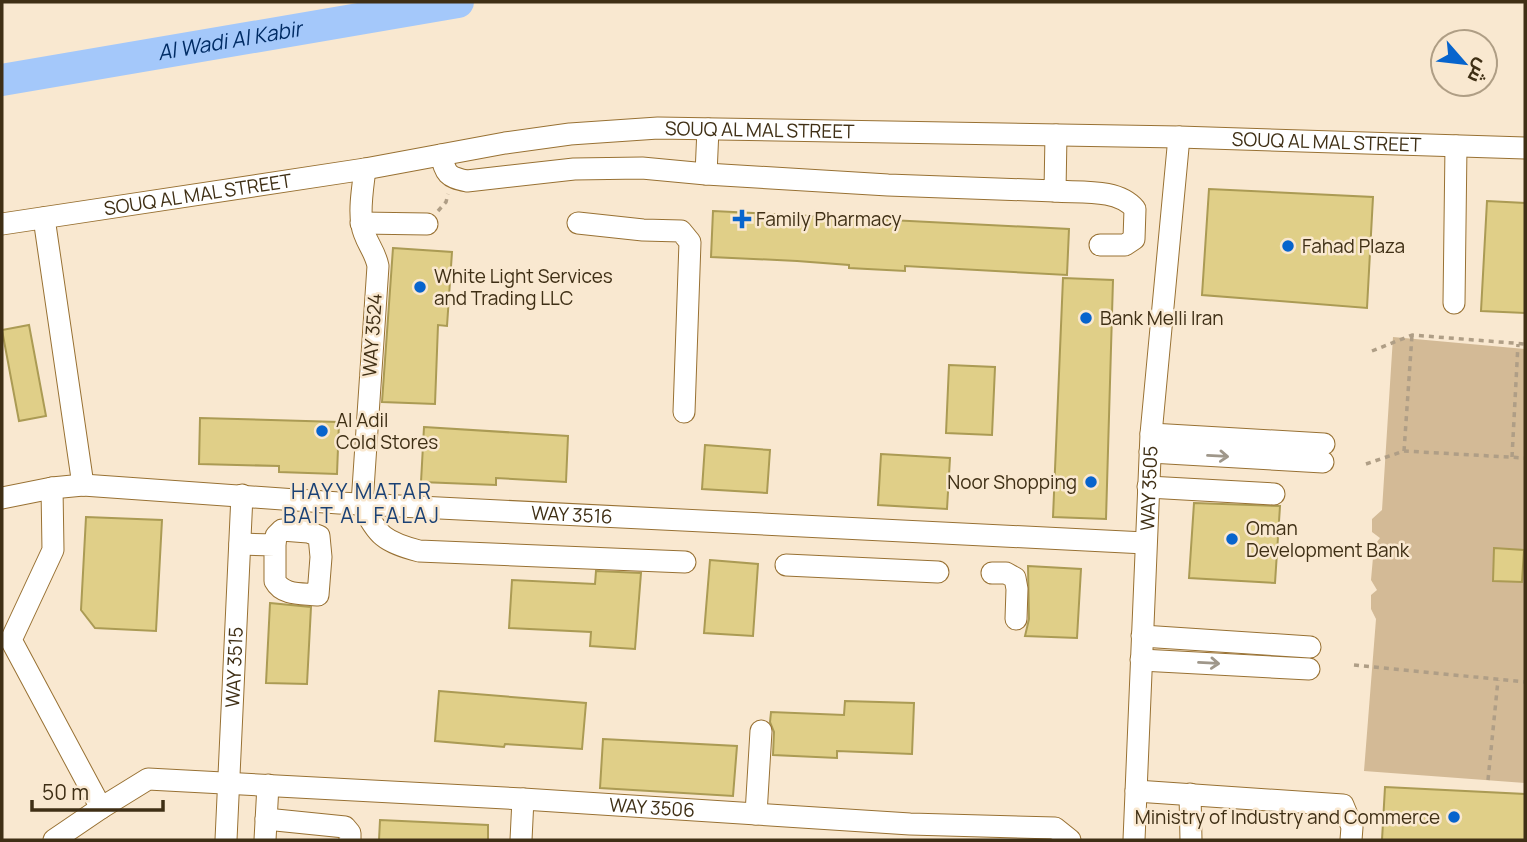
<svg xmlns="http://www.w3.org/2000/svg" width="1527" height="842" viewBox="0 0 1527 842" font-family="Manrope,Cairo,sans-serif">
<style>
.green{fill:#d3ba96}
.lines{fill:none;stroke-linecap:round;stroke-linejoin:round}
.river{stroke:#a4c8fa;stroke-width:32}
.building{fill:#e0cf88;stroke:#ab9b54;stroke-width:2}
.minor-casing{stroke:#987133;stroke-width:23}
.path{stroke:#af9e86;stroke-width:3.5;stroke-dasharray:5 5;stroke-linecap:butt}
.minor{stroke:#fff;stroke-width:21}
.oneway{stroke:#9f978a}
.poi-dot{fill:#0764cd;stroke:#f9e8d0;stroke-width:2.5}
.labels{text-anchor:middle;stroke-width:5;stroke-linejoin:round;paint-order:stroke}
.street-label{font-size:19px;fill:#3f2f15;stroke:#f9e8d0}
.poi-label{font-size:19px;fill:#3f2f15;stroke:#f9e8d0;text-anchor:start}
.water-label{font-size:21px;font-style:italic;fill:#002c65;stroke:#f9e8d0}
.neighbourhood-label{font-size:21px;letter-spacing:2px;fill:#1a4175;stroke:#f9e8d0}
</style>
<rect width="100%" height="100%" fill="#f9e8d0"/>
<!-- green -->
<path class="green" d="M1393,337L1525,349V783L1364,771L1376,619L1371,609V595L1377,590L1371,580L1374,546L1380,538L1372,532V519L1382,510Z"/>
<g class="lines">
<!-- river -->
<path class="river" id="s1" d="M2,80L458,2"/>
</g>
<!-- building -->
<g class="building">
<path d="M1209,189L1373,197L1367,308L1202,295Z"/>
<path d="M1487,201L1525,203V313L1481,311Z"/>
<path d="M713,211L1069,229L1067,275L905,266V271L849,268V265L797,261L711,257Z"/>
<path d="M393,248L452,252L447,326L438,325L435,404L382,402Z"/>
<path d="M1063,278L1113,280L1106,519L1053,517Z"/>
<path d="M29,325L46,416L19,421L2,330Z"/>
<path d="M949,365L995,367L992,435L946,433Z"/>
<path d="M200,418L339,422L337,474L279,472V466L199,464Z"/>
<path d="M424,427L568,436L566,482L496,478V485L421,482Z"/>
<path d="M705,445L770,450L767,493L702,489Z"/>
<path d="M881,454L950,458L947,509L878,505Z"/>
<path d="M1194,503L1280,506L1275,583L1189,578Z"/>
<path d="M86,517L162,520L156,631L95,628L81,610Z"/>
<path d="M1494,548L1524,550L1522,582L1493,581Z"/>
<path d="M710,560L758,564L753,636L704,633Z"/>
<path d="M1028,566L1081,569L1077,638L1025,636L1029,619Z"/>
<path d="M596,571L641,573L635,649L590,646L591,632L509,628L512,580L595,584Z"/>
<path d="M270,603L311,607L307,684L266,683Z"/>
<path d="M439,691L586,703L582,749L505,744L504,747L435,741Z"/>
<path d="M845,701L914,703L912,754L837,751V758L773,755L774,732L770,722L771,712L844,715Z"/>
<path d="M603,739L737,746L733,796L600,788Z"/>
<path d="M1385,787L1525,794V840H1382Z"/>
<path d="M380,820L488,825V840H379Z"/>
</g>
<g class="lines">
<!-- minor casing -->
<g class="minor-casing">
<g id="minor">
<path d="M441,155C446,174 447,177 467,181L574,169L642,168L706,174L888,185L1055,191L1056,135"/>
<path d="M365,169C363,186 359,208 362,225C364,240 375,250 378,266L362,504C377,536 385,542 419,551L685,562"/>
<path d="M706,174L708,129"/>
<path d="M1055,191C1079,193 1118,188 1135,209L1134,239L1125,245H1100"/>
<path d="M44,218L83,485"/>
<path d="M361,223L427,224"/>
<path d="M578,223L643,230L681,231L690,242L684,412"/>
<path id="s2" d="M2,224L365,169L505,143L570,134L658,128L1179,137L1525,148"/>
<path d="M1454,303L1456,146"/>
<path d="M1151,434L1324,444"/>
<path d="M1150,452L1323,462"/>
<path d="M1148,487L1274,494"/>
<path id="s3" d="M52,488L53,550L11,640L101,808L148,779L523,799L910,824L1055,828L1070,840"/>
<path id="s4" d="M2,498L52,488L83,485L339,503L1145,543"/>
<path d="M240,544L275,545L276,536L282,530L308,532L319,536L321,557L318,595C303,593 283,596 275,581V545"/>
<path d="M786,565L938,572"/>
<path d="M992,573H1006L1015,578L1017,589L1016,619"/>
<path d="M1142,636L1310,647"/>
<path d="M1141,660L1309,669"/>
<path d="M1136,791L1343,805L1352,827L1351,840"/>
<path d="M1190,794L1191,840"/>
<path d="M756,814L761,731"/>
<path d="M266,819L345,827L350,833V840"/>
<path d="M54,840L101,808"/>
<path id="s5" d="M226,840L242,495"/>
<path d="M265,840L268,785"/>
<path d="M521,840L523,799"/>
<path id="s6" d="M1134,840L1151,434L1179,137"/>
</g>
</g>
<!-- path -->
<g class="path">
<path d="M438,211L446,202L448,194"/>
<path d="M1372,351L1412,335L1525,344"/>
<path d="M1404,451L1412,335"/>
<path d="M1512,457L1518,344"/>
<path d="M1366,464L1404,451L1525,458"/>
<path d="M1354,665L1525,682"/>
<path d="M1488,780L1498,680"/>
</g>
<!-- minor -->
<use href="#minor" class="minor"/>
</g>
<!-- one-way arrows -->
<defs><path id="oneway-shaft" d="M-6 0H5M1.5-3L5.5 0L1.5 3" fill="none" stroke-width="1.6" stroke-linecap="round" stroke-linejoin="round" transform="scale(1.75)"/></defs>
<g class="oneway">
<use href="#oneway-shaft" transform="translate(1218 456) rotate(3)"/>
<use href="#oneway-shaft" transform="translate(1209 663) rotate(3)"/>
</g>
<!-- markers -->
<g class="poi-dot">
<path d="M738.5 208.5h7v7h7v7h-7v7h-7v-7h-7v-7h7z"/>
<circle cx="1288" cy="246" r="7"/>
<circle cx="420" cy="287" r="7"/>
<circle cx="1086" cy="318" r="7"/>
<circle cx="322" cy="431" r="7"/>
<circle cx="1091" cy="482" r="7"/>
<circle cx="1232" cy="539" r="7"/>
<circle cx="1454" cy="817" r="7"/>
</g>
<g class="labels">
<!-- street labels -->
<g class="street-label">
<text dy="7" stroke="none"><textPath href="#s2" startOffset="765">SOUQ AL MAL STREET</textPath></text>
<text dy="7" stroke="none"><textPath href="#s2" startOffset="1332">SOUQ AL MAL STREET</textPath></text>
<text dy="7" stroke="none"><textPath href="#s2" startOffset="198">SOUQ AL MAL STREET</textPath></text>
<text transform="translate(372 335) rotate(-86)" y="7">WAY 3524</text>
<text dy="7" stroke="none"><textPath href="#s6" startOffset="352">WAY 3505</textPath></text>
<text dy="7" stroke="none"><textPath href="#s4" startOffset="572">WAY 3516</textPath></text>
<text dy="7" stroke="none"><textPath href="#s5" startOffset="173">WAY 3515</textPath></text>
<text dy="7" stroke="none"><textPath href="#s3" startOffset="912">WAY 3506</textPath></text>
</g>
<!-- poi labels -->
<g class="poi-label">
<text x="756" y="226">Family Pharmacy</text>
<text x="1302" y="253">Fahad Plaza</text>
<text x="434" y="283">White Light Services<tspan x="434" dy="22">and Trading LLC</tspan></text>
<text x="1100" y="325">Bank Melli Iran</text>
<text x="336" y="427">Al Adil<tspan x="336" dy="22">Cold Stores</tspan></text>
<text x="1077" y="489" text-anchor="end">Noor Shopping</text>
<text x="1246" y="535">Oman<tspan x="1246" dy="22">Development Bank</tspan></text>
<text x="1440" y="824" text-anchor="end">Ministry of Industry and Commerce</text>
</g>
<!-- water labels -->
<g class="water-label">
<text dy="7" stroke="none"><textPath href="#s1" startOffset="231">Al Wadi Al Kabir</textPath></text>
</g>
<!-- neighbourhood labels -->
<g class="neighbourhood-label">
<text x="362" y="499">HAYY MATAR<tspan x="362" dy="24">BAIT AL FALAJ</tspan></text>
</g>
</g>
<!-- border -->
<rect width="1527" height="842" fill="none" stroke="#3f2f15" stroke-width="7"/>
<!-- north arrow -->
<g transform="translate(1464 63) rotate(118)"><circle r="33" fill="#f9e8d0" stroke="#af9e85" stroke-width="2"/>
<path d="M0-5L12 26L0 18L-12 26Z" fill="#0764cd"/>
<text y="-10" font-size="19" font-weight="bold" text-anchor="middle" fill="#3f2f15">ش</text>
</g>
<!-- scale -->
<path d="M32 800v10h131v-10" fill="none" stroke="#3f2f15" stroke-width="3.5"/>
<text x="42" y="800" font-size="21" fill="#3f2f15" stroke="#f9e8d0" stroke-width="5" paint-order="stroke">50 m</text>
</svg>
